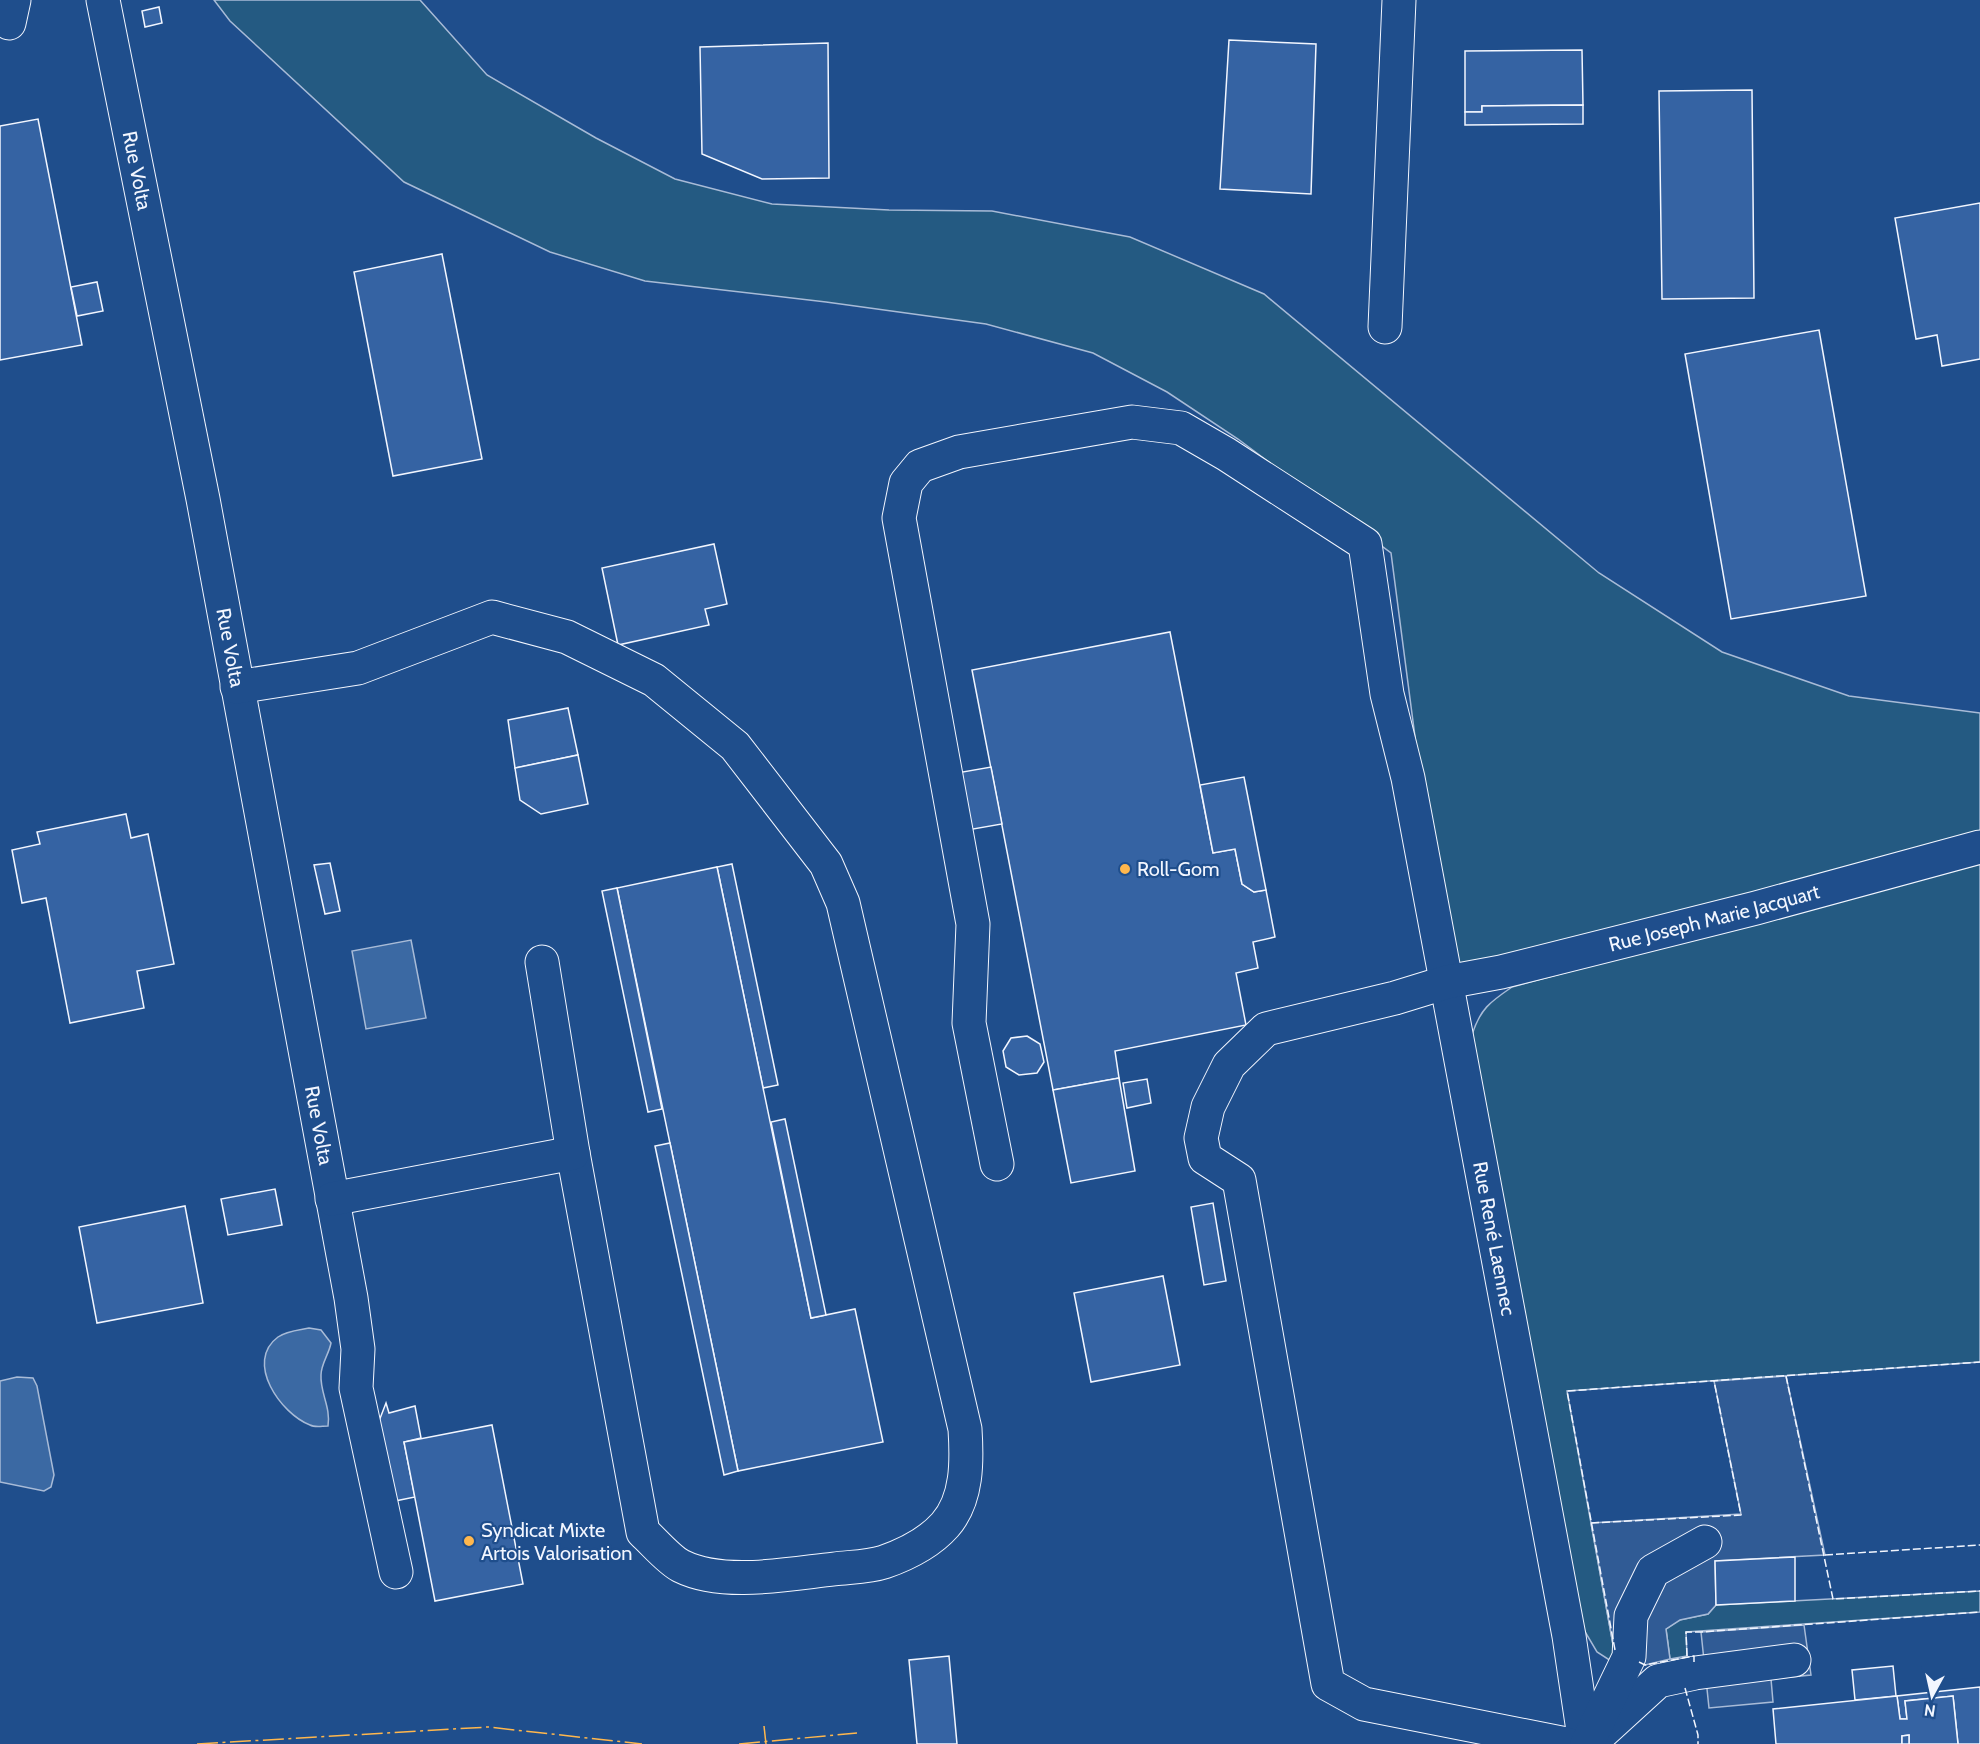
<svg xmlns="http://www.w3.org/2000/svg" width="1980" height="1744" viewBox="0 0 1980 1744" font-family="Cabin,sans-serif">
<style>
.green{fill:#245a82;stroke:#a8bbd7;stroke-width:1.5}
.parking{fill:#305b95;stroke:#a8bbd7;stroke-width:1.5}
.water{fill:#3b69a3;stroke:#a8bbd7;stroke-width:1.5}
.building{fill:#3563a3;stroke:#f2f6ff;stroke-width:1.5}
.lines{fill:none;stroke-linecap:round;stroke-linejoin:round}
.minor-casing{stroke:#f2f6ff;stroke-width:35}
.minor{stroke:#1f4e8c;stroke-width:33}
.fence{stroke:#f2f6ff;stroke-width:1.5;stroke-dasharray:8 3;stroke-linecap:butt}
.power{stroke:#ffb74d;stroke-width:1.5;stroke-dasharray:21 4.5 3 4.5;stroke-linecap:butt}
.poi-dot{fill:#ffb74d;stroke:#1f4e8c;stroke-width:2}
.labels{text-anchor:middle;stroke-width:4.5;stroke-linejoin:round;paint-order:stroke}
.street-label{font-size:20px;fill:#f2f6ff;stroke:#1f4e8c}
.poi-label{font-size:20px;fill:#f2f6ff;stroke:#1f4e8c;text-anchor:start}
</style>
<rect width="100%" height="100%" fill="#1f4e8c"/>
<!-- green -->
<g class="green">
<path d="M214,0H420L487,75L596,138L675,179L772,204L889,210L992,211L1130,237L1264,294L1599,573L1722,652L1849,696L1980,713V847L1447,982L1391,553L1238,439L1167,392L1093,353L986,324L826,302L645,281L550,252L404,182L230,21Z"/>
<path d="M1980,861V1362L1567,1391L1614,1650L1611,1661L1597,1652L1584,1630L1472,1035C1480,1009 1490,1002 1512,987Z"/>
<path d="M1980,1591V1612L1686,1632L1687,1656L1670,1659L1666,1629L1679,1620L1708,1614L1716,1605Z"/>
</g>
<!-- parking -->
<g class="parking">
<path d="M1786,1376L1825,1555L1715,1561L1716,1605L1708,1614L1680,1620L1666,1629L1670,1659L1645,1665L1614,1650L1591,1523L1741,1514L1714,1381Z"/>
<path d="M1804,1625L1811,1675L1771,1679L1773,1702L1709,1708L1701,1632Z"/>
</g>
<!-- water -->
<g class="water">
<path d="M411,940L426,1018L366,1029L352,951Z"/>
<path d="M309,1328L321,1330L331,1343C329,1354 321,1364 321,1375C320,1393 331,1407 328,1426C322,1426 315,1428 310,1425C281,1414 244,1362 278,1337C286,1331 299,1330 309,1328Z"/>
<path d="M17,1377L33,1378L37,1386L54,1475L51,1487L44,1491L0,1482V1381Z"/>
</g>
<!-- building -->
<g class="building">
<path d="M159,7L162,23L145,27L142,11Z"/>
<path d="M1229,40L1316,44L1311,194L1220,189Z"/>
<path d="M828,43L829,178L762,179L702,154L700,47Z"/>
<path d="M1582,50L1583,105L1482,106V112H1465V51Z"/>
<path d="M1752,90L1754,298L1662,299L1659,91Z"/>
<path d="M1583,105V124L1465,125V112H1482V106Z"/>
<path d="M38,119L82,345L0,360V126Z"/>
<path d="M1980,203V359L1942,366L1937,335L1916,339L1895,218Z"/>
<path d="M442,254L482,459L393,476L354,272Z"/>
<path d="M97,282L103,311L77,316L71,287Z"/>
<path d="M1819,330L1866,596L1731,619L1685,354Z"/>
<path d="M714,544L727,604L705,609L709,625L618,645L602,568Z"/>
<path d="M1170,632L1213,853L1235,849L1242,884L1254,892L1266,890L1275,937L1253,942L1258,968L1236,973L1246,1025L1115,1051L1119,1078L1053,1090L972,670Z"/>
<path d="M568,708L578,755L515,768L508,720Z"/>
<path d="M578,755L588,804L541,814L520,800L515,768Z"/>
<path d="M991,767L1002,824L962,831L951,774Z"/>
<path d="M1244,777L1266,890L1254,892L1242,884L1235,849L1213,853L1200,785Z"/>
<path d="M126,814L131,838L148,834L174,964L137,971L144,1008L70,1023L46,898L22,903L12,850L40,844L37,832Z"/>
<path d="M330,863L340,911L325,914L314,865Z"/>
<path d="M732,864L778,1085L763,1088L717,867Z"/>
<path d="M717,867L811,1318L855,1309L883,1442L738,1471L617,888Z"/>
<path d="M617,888L662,1109L648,1112L602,891Z"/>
<path d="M1027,1036L1040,1044L1044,1062L1037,1073L1019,1075L1006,1067L1003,1051L1011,1038Z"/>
<path d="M1119,1078L1135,1171L1071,1183L1053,1090Z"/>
<path d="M1147,1079L1151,1103L1127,1108L1123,1083Z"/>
<path d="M785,1119L826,1315L811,1318L771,1122Z"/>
<path d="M670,1143L738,1471L724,1475L655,1146Z"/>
<path d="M275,1189L282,1225L228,1235L221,1199Z"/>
<path d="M1213,1203L1226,1281L1204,1285L1191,1207Z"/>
<path d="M185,1206L203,1303L97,1323L79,1227Z"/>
<path d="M1163,1276L1180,1365L1091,1382L1074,1293Z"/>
<path d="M386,1403L389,1413L415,1406L421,1438L404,1442L415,1497L390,1502L379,1421Z"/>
<path d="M492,1425L523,1584L435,1601L404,1442Z"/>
<path d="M1795,1557V1601L1716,1605L1715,1561Z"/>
<path d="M949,1656L957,1744H917L909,1660Z"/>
<path d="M1893,1666L1896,1696L1855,1700L1852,1670Z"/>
<path d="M1980,1687V1744H1958L1953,1696L1905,1701L1907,1719H1900L1897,1696Z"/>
<path d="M1897,1696L1900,1719H1907L1905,1701L1953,1696L1958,1744H1909V1735L1902,1736V1744H1776L1773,1709Z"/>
<path d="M1909,1735V1744H1902V1736Z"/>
</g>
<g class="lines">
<!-- minor casing -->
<g class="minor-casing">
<g id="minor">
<path id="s1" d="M103,0L203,499L351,1298L358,1349L356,1388L396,1572"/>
<path d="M9,23L14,0"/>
<path d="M1385,327L1399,0"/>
<path d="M237,687L358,668L492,617L567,637L654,680L735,746L826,864L843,903L965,1429C967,1460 968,1499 945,1525C929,1543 907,1554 884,1562C869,1567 850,1567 834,1569C788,1574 723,1587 681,1566C669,1560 654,1542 643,1532L573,1153"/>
<path id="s2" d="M997,1164L969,1023L973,924L899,518L906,483L920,466L959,452L1132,422L1181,428L1226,454L1365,544L1387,694L1408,778L1569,1636L1585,1744"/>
<path d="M332,1199L573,1153L542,962"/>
<path d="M1599,1735L1658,1681L1695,1673L1794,1660"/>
<path id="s3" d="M1566,1744L1364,1704L1328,1684L1239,1180L1205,1158L1201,1138L1208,1107L1229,1065L1266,1029L1395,998L1447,982L1501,972L1756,908L1980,847"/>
<path d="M1587,1744L1629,1657L1631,1616L1653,1571L1705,1542"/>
</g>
</g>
<!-- minor -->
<use href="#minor" class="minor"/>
<!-- fence -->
<g class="fence">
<path d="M1786,1376L1833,1599L1980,1591"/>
<path d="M1591,1523L1741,1515L1714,1381"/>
<path d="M1825,1555L1980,1545"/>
<path d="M1615,1650L1567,1391L1980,1362"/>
<path d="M1687,1656L1686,1632H1701L1980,1612"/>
<path d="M1639,1662L1645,1665L1694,1656V1662"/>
<path d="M1685,1688L1698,1735V1744"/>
</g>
<!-- power -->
<g class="power">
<path d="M764,1726L766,1744"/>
<path d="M197,1744L488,1727L642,1744"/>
<path d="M739,1744L857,1733"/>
</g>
</g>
<!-- markers -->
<g class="poi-dot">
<circle cx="1125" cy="869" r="6"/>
<circle cx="469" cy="1541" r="6"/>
</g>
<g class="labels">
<!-- street labels -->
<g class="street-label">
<text dy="7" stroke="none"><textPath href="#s1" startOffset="174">Rue Volta</textPath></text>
<text dy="7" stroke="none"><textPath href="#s1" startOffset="660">Rue Volta</textPath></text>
<text dy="7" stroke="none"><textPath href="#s3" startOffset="1412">Rue Joseph Marie Jacquart</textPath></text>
<text dy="7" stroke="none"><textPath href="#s1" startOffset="1146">Rue Volta</textPath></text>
<text dy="7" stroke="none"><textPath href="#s2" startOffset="1904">Rue René Laennec</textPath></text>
</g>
<!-- poi labels -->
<g class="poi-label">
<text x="1137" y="876">Roll-Gom</text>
<text x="481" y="1537">Syndicat Mixte<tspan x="481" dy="23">Artois Valorisation</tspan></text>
</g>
</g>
<!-- north arrow -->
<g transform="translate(1932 1696) rotate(188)" stroke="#1f4e8c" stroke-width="4.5" paint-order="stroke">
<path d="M0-4.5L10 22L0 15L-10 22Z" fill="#f2f6ff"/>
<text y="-9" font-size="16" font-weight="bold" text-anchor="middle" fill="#f2f6ff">N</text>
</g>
</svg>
